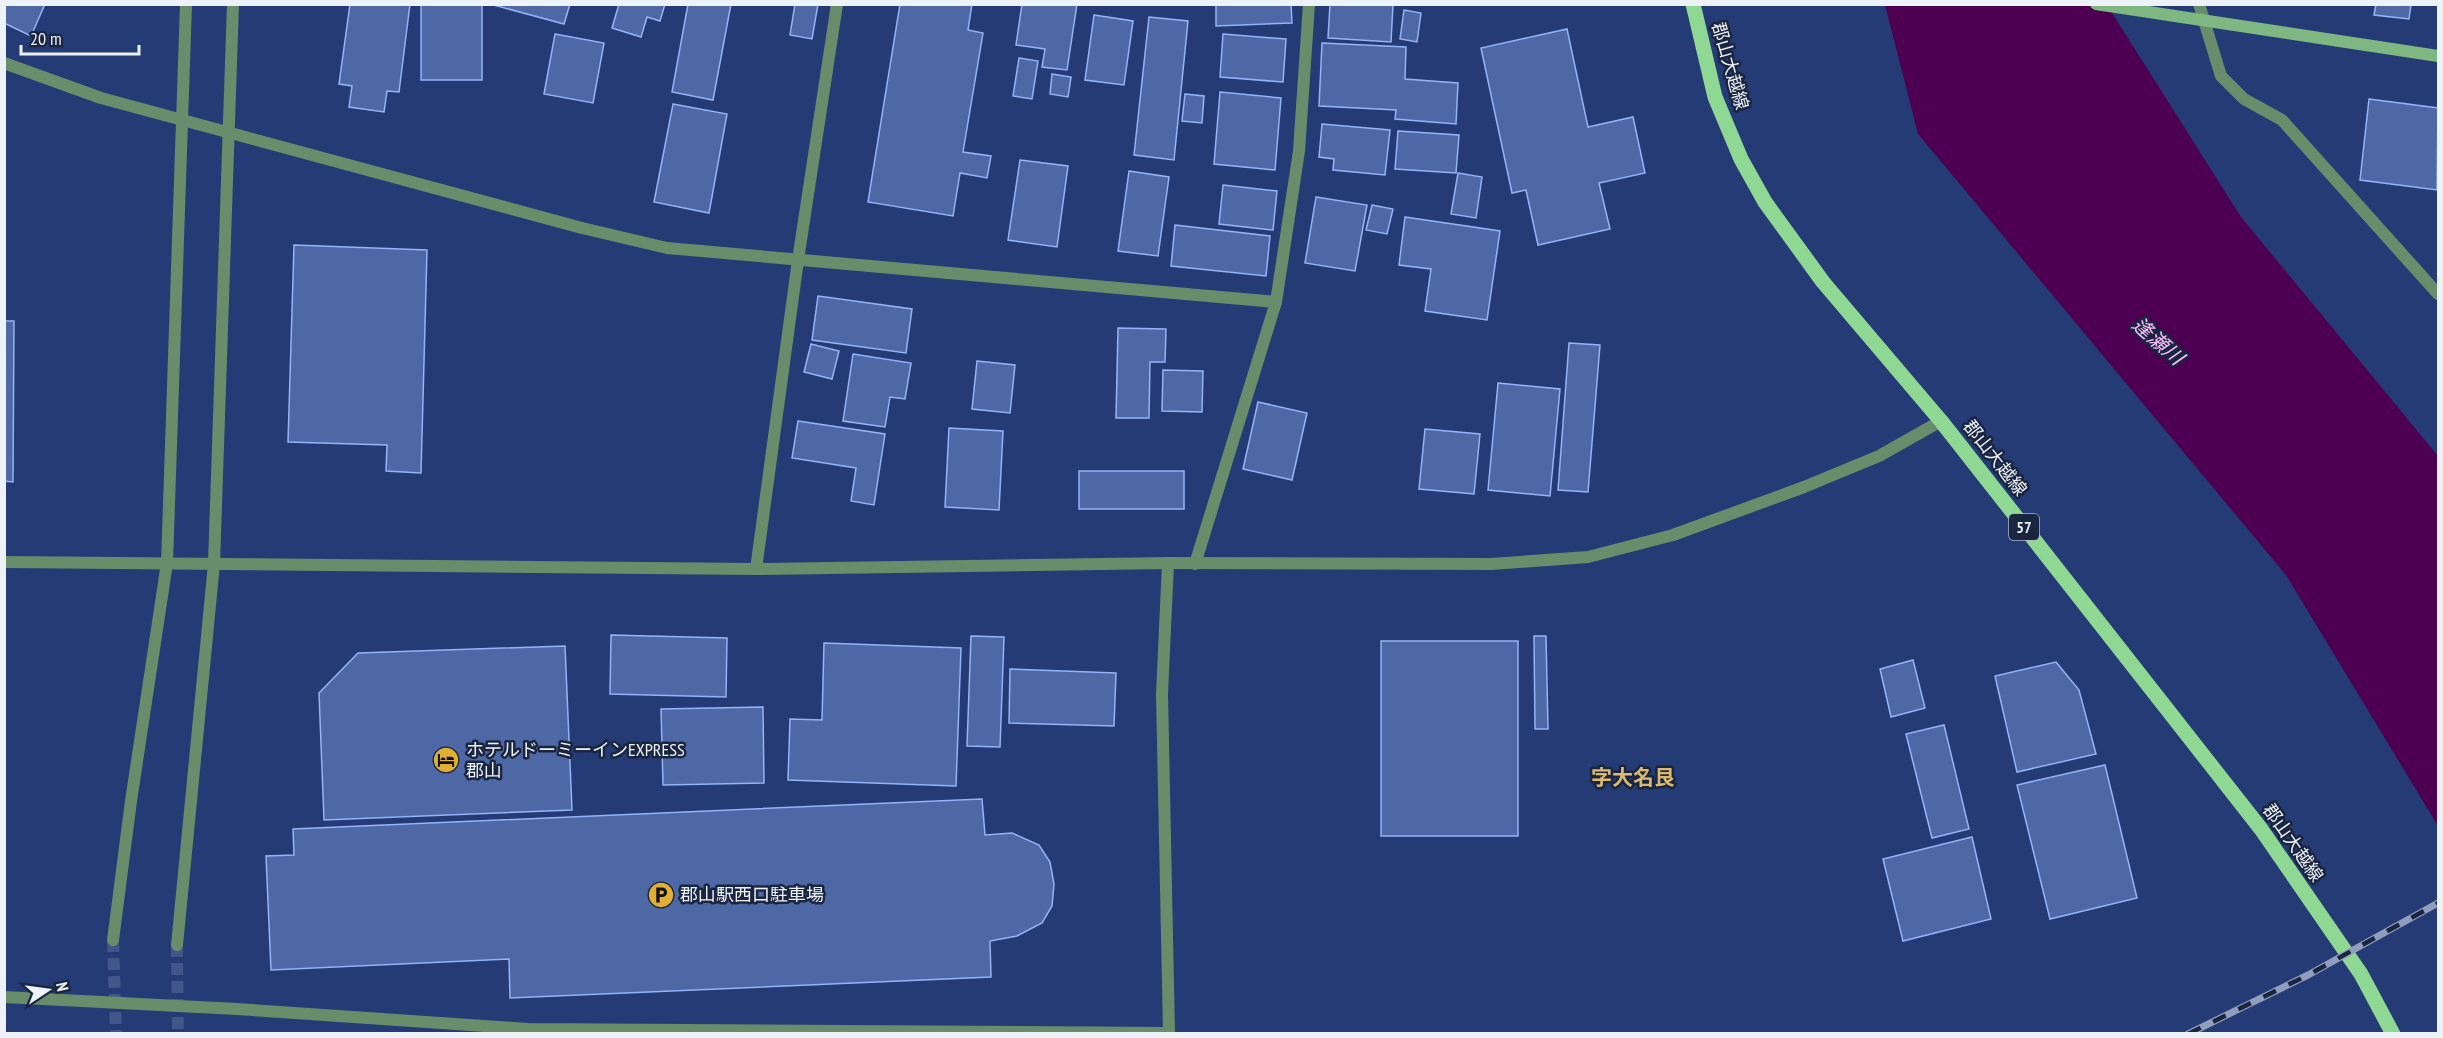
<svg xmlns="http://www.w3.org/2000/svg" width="2443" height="1038" viewBox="0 0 2443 1038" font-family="'PT Sans Narrow','Noto Sans JP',sans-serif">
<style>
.water{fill:#4d0051}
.building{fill:#4e68a6;stroke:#95b3f6;stroke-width:1.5}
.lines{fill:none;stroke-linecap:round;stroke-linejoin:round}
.tertiary-tunnel{stroke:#435689;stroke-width:12;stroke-dasharray:12 6;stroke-linecap:butt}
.service{stroke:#698d6b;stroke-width:12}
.minor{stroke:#698d6b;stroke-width:12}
.tertiary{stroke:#698d6b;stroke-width:12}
.secondary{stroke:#7fb782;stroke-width:12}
.primary{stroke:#8ed893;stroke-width:15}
.rail-casing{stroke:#919dbc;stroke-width:7}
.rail{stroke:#1a253f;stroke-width:4.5;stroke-dasharray:14;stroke-linecap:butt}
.labels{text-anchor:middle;stroke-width:5;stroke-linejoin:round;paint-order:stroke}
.shield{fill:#1a253f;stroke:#aeb4c0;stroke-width:1.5}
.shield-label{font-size:16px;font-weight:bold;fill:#edf1f8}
.street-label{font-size:18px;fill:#edf1f8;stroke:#1a253f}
.poi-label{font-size:18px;fill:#edf1f8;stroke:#1a253f;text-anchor:start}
.water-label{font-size:20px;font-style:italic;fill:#fbc0fc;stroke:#1a253f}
.quarter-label{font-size:21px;font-weight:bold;fill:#dbb970;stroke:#1a253f}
</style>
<rect width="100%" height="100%" fill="#253b75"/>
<!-- water -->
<path class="water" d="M1885,5H2107L2241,217L2438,456V826L2286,575L1918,134Z"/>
<!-- building -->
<g class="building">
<path d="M4,4H45L31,36L4,23Z"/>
<path d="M350,4H410L399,92L387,91L384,112L349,107L352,86L339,84Z"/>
<rect x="421" y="4" width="61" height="76"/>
<path d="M490,4H570L564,24Z"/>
<path d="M619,4H665L660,21L647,17L641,37L612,28Z"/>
<path d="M688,4H731L713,100L672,92Z"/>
<path d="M795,4H818L812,39L790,35Z"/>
<path d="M900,4H972L968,30L983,33L963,152L991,156L987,178L960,173L953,216L868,202Z"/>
<path d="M1022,4H1077L1067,70L1042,67L1045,49L1016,45Z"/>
<path d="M1216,4H1291L1292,23L1216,26Z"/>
<path d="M1330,4L1393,5L1391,42L1328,38Z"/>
<path d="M2376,4H2411L2409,19L2374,15Z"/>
<path d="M1404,10L1421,13L1417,42L1400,39Z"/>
<path d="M1094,15L1133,21L1124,85L1085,80Z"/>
<path d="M1149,17L1188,21L1174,160L1134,155Z"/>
<path d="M1567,29L1588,127L1633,117L1645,173L1599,183L1610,229L1538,245L1526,190L1512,193L1481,48Z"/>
<path d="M555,34L604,43L593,103L544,94Z"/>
<path d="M1223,34L1286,39L1283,82L1220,77Z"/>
<path d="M1322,43L1406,47L1405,79L1458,83L1456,124L1395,119L1396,110L1319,106Z"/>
<path d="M1019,58L1038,61L1032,99L1013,96Z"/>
<path d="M1052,74L1071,77L1068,97L1050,94Z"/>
<path d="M1220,92L1281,98L1275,170L1214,164Z"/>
<path d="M1185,94L1204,96L1202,123L1182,121Z"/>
<path d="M2369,99L2438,108L2437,190L2360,180Z"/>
<path d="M673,104L727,114L709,213L654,202Z"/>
<path d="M1322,124L1390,130L1385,175L1333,170L1334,159L1319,157Z"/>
<path d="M1398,131L1459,135L1456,173L1395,169Z"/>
<path d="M1020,160L1068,166L1057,247L1008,240Z"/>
<path d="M1129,171L1169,177L1158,256L1118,251Z"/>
<path d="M1458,173L1482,177L1476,218L1451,214Z"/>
<path d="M1223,185L1277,191L1273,230L1219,224Z"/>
<path d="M1316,197L1367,205L1355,271L1305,263Z"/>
<path d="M1372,205L1393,209L1387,234L1366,230Z"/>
<path d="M1405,217L1500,231L1487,320L1425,311L1431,269L1399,265Z"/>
<path d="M1175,225L1270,236L1266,276L1171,266Z"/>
<path d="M294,245L427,250L421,473L386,471L387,445L288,442Z"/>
<path d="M818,296L912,309L906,353L812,340Z"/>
<path d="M4,321H14L13,482L4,481Z"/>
<path d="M1118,328L1166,329L1165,362H1150L1149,418H1116Z"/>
<path d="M1569,343L1600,345L1588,492L1558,490Z"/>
<path d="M811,344L839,351L832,379L804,372Z"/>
<path d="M853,354L911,363L905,399L890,397L885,427L843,421Z"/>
<path d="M977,361L1015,365L1010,413L972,409Z"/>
<path d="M1163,370L1203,371L1202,412L1162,411Z"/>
<path d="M1498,383L1560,389L1550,496L1488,490Z"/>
<path d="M1258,402L1307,413L1292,480L1243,469Z"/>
<path d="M798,421L885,434L874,505L851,501L856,468L792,458Z"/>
<path d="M949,428L1003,431L999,510L945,507Z"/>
<path d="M1425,429L1480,434L1474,494L1419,489Z"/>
<rect x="1079" y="471" width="105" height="38"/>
<path d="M611,635L727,638L726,697L610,694Z"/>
<path d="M971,636L1004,637L1000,747L967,746Z"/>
<path d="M1534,636H1546L1548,729H1535Z"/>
<rect x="1381" y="641" width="137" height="195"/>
<path d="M824,643L961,648L956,786L788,780L790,719L822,720Z"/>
<path d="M565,646L572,810L324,820L319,693L358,653Z"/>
<path d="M1913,660L1925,708L1891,717L1880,669Z"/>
<path d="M2056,662L2079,690L2096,754L2017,772L1995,676Z"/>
<path d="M1010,669L1116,673L1114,726L1009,723Z"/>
<path d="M763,707L764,783L663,785L661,709Z"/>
<path d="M1944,725L1969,829L1932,838L1906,734Z"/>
<path d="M2105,765L2137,898L2050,919L2017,785Z"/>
<path d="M982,799L985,835L1012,833L1039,845L1050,862L1054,884L1052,906L1042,923L1017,936L990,941L991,977L510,998L509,959L271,970L266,856L294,855L293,829Z"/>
<path d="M1972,837L1991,919L1903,941L1883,859Z"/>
</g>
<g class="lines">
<!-- tertiary-tunnel -->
<g class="tertiary-tunnel">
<path d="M113,940L116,1034"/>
<path d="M177,945L178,1034"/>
</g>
<!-- service -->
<path class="service" d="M4,997L237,1009L528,1029L1169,1033L1162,694L1168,563"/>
<!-- minor -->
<g class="minor">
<path d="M2199,4L2221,76L2244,99L2282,120L2438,294"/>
<path d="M4,63L101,98L582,228L667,248L1276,302L1195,564"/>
<path d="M1276,302L1299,151L1309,4"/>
<path d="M756,569L798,260L837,4"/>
</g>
<!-- tertiary -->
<g class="tertiary">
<path d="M4,562L756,569L1168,563L1491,564L1588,557L1673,535L1804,487L1879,456L1941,421"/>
<path d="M113,940L131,801L167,563L186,4"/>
<path d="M177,945L214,564L233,4"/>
</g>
<!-- secondary -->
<path class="secondary" d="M2096,4L2438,56"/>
<!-- primary -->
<path class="primary" d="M1693,4L1715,97L1741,159L1765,202L1823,282L1941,421L2261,829L2361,974L2393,1034"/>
<!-- rail casing -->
<g class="rail-casing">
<path id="rail" d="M2188,1034L2308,975L2438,903"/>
</g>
<!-- rail -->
<use href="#rail" class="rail"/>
</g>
<!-- icons -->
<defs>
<g id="hotel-disc" transform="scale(1.35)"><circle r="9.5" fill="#e0b034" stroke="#1a253f"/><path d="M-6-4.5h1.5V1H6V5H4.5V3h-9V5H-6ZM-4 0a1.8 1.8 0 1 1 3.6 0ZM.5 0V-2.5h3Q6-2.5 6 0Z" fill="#111"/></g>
<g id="parking-disc" transform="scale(1.35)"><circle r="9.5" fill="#e0b034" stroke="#1a253f"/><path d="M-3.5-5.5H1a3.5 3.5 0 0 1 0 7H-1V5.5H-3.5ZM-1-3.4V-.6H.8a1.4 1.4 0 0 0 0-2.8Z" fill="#111"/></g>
</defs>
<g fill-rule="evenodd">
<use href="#hotel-disc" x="446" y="760"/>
<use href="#parking-disc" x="661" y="895"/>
</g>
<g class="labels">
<!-- shield labels -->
<rect class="shield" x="2009" y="514" width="30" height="26" rx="4.5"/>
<g class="shield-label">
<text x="2024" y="533">57</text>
</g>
<!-- street labels -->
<g class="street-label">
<text transform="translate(1730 66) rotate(74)" y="6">郡山大越線</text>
<text transform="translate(1995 458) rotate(52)" y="6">郡山大越線</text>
<text transform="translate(2293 843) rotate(55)" y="6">郡山大越線</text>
</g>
<!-- poi labels -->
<g class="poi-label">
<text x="466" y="756">ホテルドーミーインEXPRESS<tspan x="466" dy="21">郡山</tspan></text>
<text x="680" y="901">郡山駅西口駐車場</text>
</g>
<!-- water labels -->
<g class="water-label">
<text transform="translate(2158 341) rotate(41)" y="7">逢瀬川</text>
</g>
<!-- quarter labels -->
<g class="quarter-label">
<text x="1633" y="785">字大名艮</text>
</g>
</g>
<!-- border -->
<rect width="2443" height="1038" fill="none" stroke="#edf1f8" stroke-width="12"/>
<!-- north arrow -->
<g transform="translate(48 990) rotate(77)" stroke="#1a253f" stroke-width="4.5" paint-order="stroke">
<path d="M0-4.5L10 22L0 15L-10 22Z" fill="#edf1f8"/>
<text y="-9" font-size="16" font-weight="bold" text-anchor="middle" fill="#edf1f8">N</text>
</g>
<!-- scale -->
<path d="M21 45v9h118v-9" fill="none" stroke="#edf1f8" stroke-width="3"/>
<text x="30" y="45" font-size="18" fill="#edf1f8" stroke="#1a253f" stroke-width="4.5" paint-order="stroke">20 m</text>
</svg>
